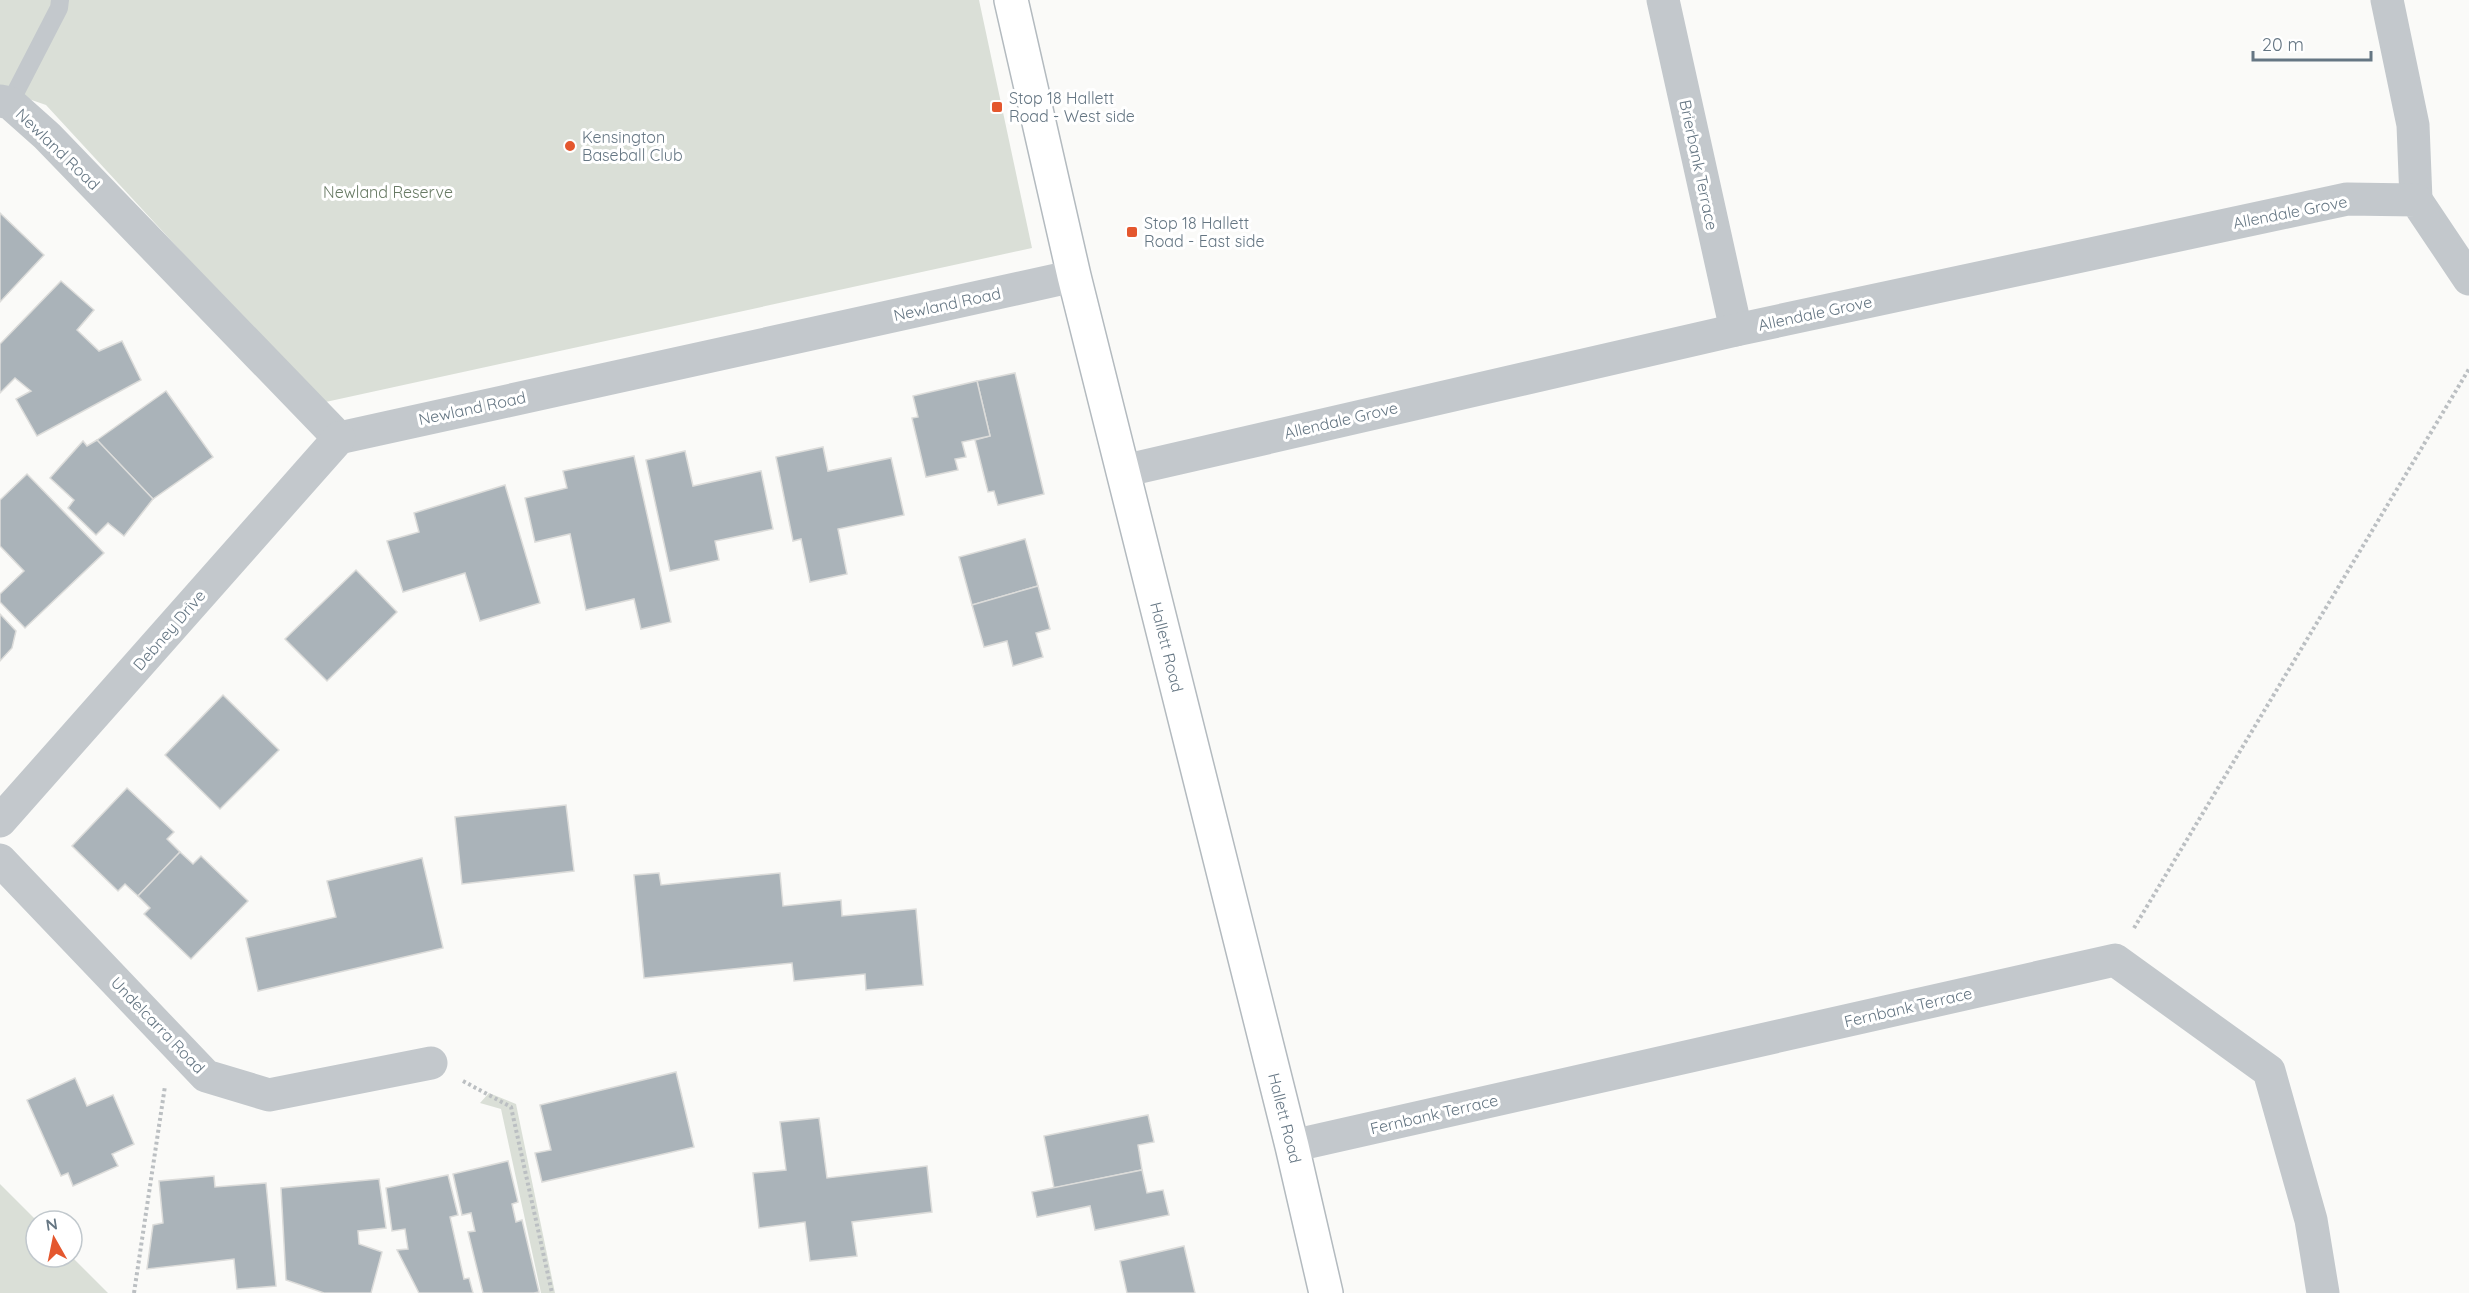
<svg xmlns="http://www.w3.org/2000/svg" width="2469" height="1293" viewBox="0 0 2469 1293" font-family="Quicksand,sans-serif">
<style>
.green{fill:#dadfd7}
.building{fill:#aab3b9;stroke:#dcdcda;stroke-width:1.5}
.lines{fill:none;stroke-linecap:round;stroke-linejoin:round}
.secondary-casing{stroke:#b3babf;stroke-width:36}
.path{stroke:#bbbfc2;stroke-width:4;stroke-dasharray:3 3;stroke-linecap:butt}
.service{stroke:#c3c8cc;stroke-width:18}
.minor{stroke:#c3c8cc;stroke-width:33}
.secondary{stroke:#fff;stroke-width:33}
.poi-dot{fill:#e4572e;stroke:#fff;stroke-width:2}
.labels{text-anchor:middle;stroke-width:6;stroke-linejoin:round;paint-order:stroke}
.poi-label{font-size:16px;fill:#657683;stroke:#fff;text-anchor:start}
.street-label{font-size:16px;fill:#657683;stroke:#fff}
.park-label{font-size:16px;fill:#687a64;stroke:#fff}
</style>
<rect width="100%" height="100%" fill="#fafaf8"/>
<!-- green -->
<g class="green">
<path d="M0,0H979L1032,248L321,403L46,105L0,89Z"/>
<path d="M489,1093L516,1104L555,1293H541L501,1109L480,1103Z"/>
<path d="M0,1184L37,1221L36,1257H72L108,1293H0Z"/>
</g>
<!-- building -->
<g class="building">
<path d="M0,213L44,255L0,302Z"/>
<path d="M61,281L94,310L77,330L99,351L122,341L141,380L37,436L16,399L31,391L15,378L0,393V344Z"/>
<path d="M1015,373L1044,494L998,505L994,491L988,492L975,440L990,436L977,381Z"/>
<path d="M977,381L990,436L962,442L966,457L955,459L958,470L926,477L912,418L918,417L913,396Z"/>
<path d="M166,391L213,457L153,499L97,440Z"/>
<path d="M97,440L153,499L124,536L108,523L96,535L68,508L74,500L50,478L83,441L87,446Z"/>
<path d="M823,447L828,471L891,458L904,515L838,529L847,574L810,582L801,539L793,541L776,457Z"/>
<path d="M685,451L693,486L761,471L773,529L715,541L719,560L670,571L646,460Z"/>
<path d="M634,456L671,622L641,629L634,599L586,610L570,534L535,542L525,498L567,488L563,471Z"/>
<path d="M27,474L104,553L25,628L0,602V594L24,571L0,546V500Z"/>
<path d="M505,485L540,603L480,621L465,573L403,592L387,541L419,532L414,513Z"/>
<path d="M1025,539L1038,586L972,605L959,557Z"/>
<path d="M356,570L397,612L327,681L285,639Z"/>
<path d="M1038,586L1050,629L1036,633L1043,657L1013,666L1007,641L984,647L972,605Z"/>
<path d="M0,614L16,631L12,648L0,661Z"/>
<path d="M223,695L279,750L220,809L165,755Z"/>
<path d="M127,788L174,832L167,839L180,852L138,896L125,884L118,891L72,846Z"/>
<path d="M566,805L574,871L462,884L455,817Z"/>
<path d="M180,852L193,864L201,856L248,901L191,959L144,914L150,908L138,896Z"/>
<path d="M422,858L443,948L258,991L246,938L336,917L327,881Z"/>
<path d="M659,873L661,885L780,873L783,906L841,900L842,916L916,909L923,985L866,990L865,974L794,981L792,963L644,978L634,875Z"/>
<path d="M676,1072L694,1147L542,1182L535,1153L551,1150L540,1105Z"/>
<path d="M75,1078L87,1106L113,1095L134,1144L112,1154L118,1166L73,1186L68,1173L61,1176L27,1100Z"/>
<path d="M1148,1115L1154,1142L1138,1145L1142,1170L1054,1188L1044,1136Z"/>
<path d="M819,1118L827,1178L927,1166L932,1212L852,1222L857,1256L810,1261L805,1222L759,1228L753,1173L786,1170L780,1122Z"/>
<path d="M508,1161L518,1202L512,1204L516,1222L522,1220L539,1292L534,1293H483L468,1232L475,1231L471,1213L462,1215L453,1174Z"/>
<path d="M1142,1170L1147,1193L1163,1190L1169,1215L1095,1230L1090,1206L1037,1217L1032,1192Z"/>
<path d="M448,1175L458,1215L450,1217L464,1279L469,1278L473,1293H419L397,1250L408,1249L405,1229L392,1231L386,1188Z"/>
<path d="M214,1176L215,1187L266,1183L276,1286L237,1289L234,1259L147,1269L153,1225L163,1223L159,1181Z"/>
<path d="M379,1179L386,1228L358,1231L359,1244L382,1252L371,1293H324L286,1280L281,1188Z"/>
<path d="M1184,1246L1195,1293H1127L1120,1261Z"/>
</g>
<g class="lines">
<!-- secondary casing -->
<g class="secondary-casing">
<path id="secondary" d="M1011,0L1074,276L1292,1146L1326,1293"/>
</g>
<!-- path -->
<g class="path">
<path d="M2134,928L2469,369"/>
<path d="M463,1081L511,1107L552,1293"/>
<path d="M134,1293L165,1086"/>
</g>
<!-- service -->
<path class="service" d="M10,103L59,8L60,0"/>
<!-- minor -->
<g class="minor">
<path d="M1663,0L1736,330"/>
<path d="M2387,0L2413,125L2416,200"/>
<path d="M0,101L10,103L47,136L339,438L1074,276"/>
<path d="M1123,471L1736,330L2347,199L2416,200L2469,279"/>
<path d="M0,821L339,438"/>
<path d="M0,860L206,1076L269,1095L431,1063"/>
<path d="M1292,1146L2115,960L2269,1071L2311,1220L2323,1293"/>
</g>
<!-- secondary -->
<use href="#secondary" class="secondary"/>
</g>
<!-- markers -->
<g class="poi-dot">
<rect x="991" y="101" width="12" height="12" rx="3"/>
<circle cx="570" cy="146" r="6"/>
<rect x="1126" y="226" width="12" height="12" rx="3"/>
</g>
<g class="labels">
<!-- poi labels -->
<g class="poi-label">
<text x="1009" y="104">Stop 18 Hallett<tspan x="1009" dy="18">Road - West side</tspan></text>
<text x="582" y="143">Kensington<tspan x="582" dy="18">Baseball Club</tspan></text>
<text x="1144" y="229">Stop 18 Hallett<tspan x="1144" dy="18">Road - East side</tspan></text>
</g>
<!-- street labels -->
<g class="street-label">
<text transform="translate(58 149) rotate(44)" y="6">Newland Road</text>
<text transform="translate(1699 165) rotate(78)" y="6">Brierbank Terrace</text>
<text transform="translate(2290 212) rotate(-11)" y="6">Allendale Grove</text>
<text transform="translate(947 304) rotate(-12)" y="6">Newland Road</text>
<text transform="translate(1815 313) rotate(-12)" y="6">Allendale Grove</text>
<text transform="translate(472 408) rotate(-12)" y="6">Newland Road</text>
<text transform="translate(1341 420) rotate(-13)" y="6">Allendale Grove</text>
<text transform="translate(169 630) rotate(-49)" y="6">Debney Drive</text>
<text transform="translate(1167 647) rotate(76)" y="6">Hallett Road</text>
<text transform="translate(1908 1007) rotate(-13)" y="6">Fernbank Terrace</text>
<text transform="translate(158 1025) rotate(46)" y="6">Undelcarra Road</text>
<text transform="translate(1434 1114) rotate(-13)" y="6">Fernbank Terrace</text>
<text transform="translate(1285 1118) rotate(76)" y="6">Hallett Road</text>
</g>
<!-- park labels -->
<g class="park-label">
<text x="388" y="198">Newland Reserve</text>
</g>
</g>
<!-- north arrow -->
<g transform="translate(54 1239) rotate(351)"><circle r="28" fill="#ffffff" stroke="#c1c8cd" stroke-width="1.5"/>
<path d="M0-4.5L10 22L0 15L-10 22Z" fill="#e4572e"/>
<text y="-9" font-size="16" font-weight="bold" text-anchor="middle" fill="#657683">N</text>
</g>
<!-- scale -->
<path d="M2253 51v9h118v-9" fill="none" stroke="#657683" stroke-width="3"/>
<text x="2262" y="51" font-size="18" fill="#657683" stroke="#ffffff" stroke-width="4.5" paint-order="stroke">20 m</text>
</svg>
